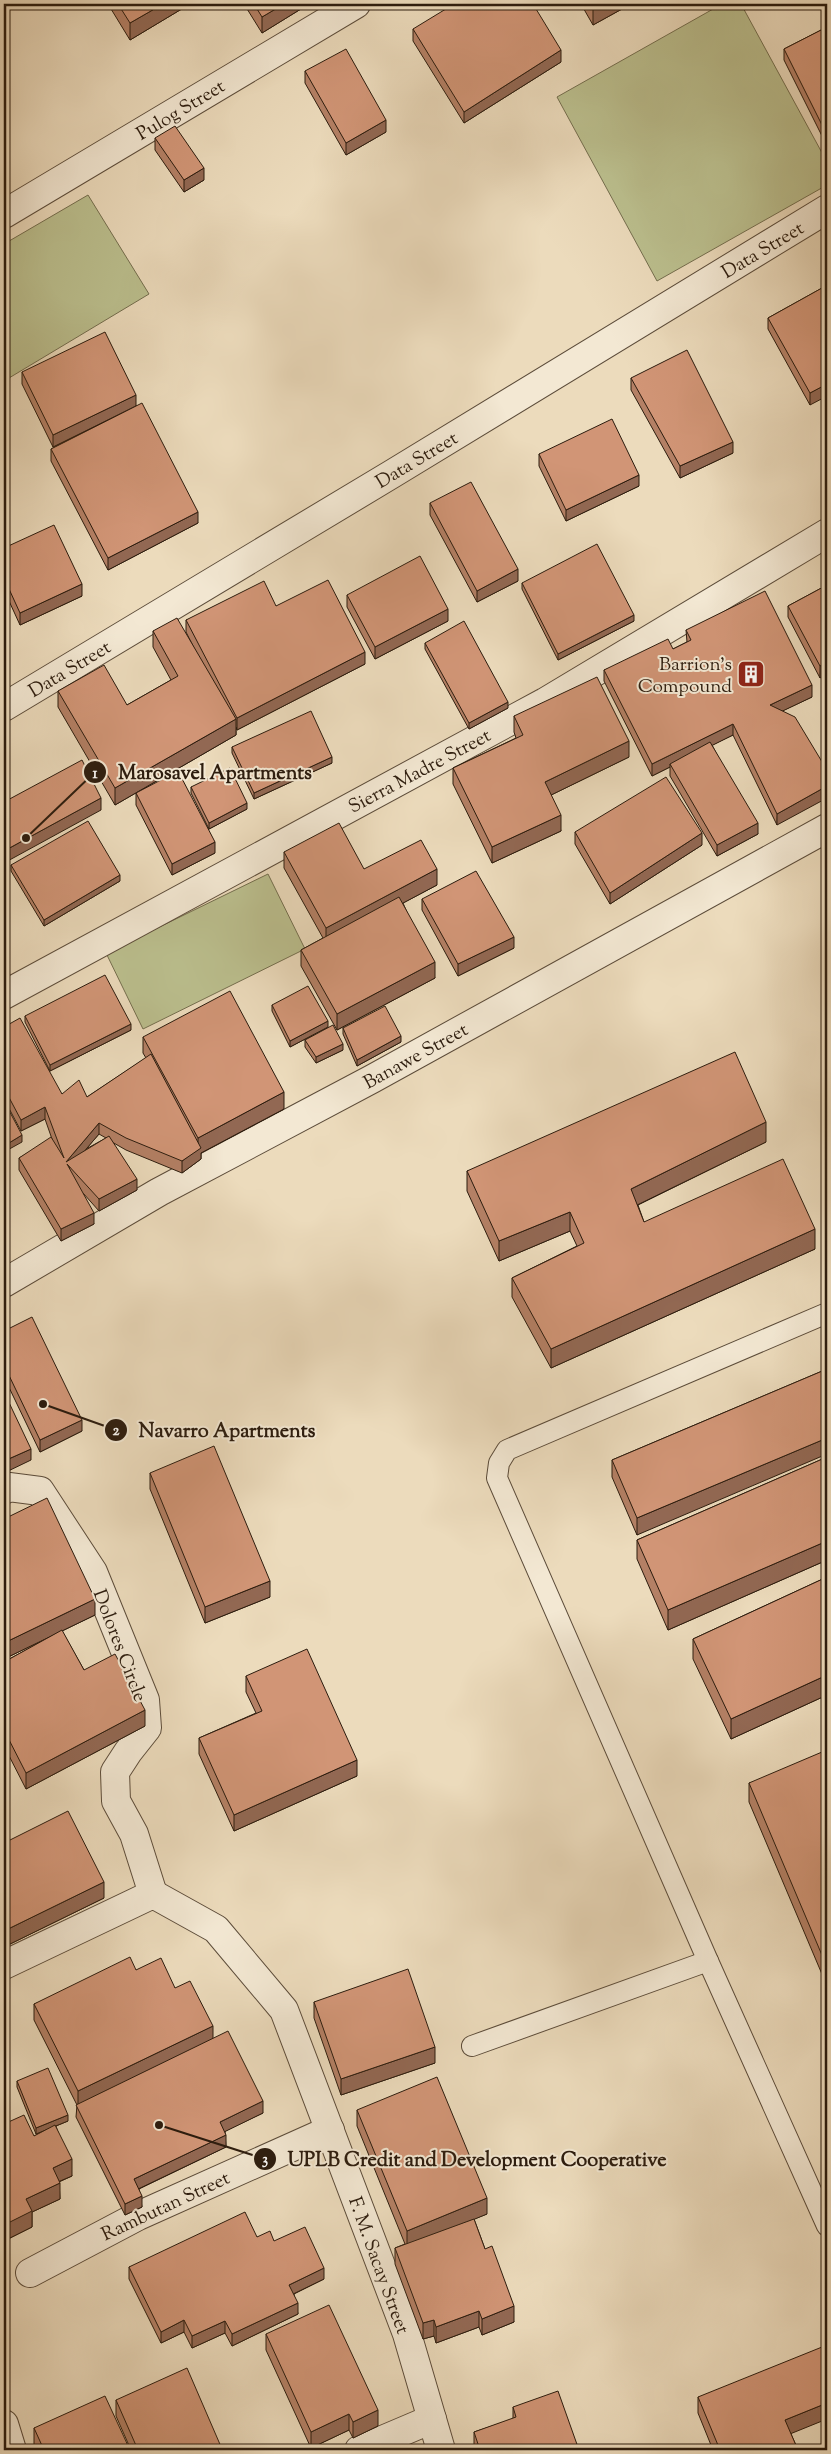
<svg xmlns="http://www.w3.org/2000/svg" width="831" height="2454" viewBox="0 0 831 2454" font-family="'Sorts Mill Goudy',serif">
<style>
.green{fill:#bbbf8e;stroke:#746e4e}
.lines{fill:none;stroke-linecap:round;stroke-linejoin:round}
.service-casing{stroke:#5c4c3a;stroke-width:22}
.minor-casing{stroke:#5c4c3a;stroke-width:30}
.service{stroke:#f3e8d3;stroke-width:20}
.minor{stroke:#f3e8d3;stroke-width:28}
.wall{fill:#b48065;stroke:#2c1c0e;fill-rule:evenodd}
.shaded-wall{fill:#926853;stroke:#2c1c0e}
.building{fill:#d19576;stroke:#2c1c0e}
.labels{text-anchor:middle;stroke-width:4;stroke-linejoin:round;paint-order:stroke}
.street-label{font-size:19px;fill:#2c1c0e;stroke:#f3e8d3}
.poi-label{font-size:19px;fill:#2c1c0e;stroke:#f3e8d3;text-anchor:end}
.leader{fill:none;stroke:#2c1c0e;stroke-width:2}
.callout-dot{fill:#2c1c0e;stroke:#f3e8d3;stroke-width:2}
.mark-label{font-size:15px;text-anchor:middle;font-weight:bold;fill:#fff}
.callout-label{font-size:20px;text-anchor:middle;font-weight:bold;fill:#2c1c0e;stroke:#f3e8d3;stroke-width:4;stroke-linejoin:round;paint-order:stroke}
</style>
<rect width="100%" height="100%" fill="#ecdbbc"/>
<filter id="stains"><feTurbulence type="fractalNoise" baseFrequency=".004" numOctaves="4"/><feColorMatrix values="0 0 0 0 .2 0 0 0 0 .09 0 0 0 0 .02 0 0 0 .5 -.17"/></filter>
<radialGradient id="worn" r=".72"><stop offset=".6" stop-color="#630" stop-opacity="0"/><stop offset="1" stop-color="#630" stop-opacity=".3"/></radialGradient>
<!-- green -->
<g class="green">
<path d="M722,4H741L827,162V185L657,281L557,97Z"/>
<path d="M88,195L149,294L4,381V244Z"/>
<path d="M268,874L305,949L143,1029L106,953Z"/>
</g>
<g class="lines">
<!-- service casing -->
<g class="service-casing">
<g id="service">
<path d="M827,1313L507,1450L499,1463L497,1478L708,1961L827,2226"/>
<path d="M472,2046L708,1961"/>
</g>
</g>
<!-- minor casing -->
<g class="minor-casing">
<g id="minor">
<path d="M4,214L356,4"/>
<path d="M4,707L392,474L827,209"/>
<path d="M4,995L545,702L827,533"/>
<path d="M4,1283L159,1192L372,1079L827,828"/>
<path d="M4,1490L9,1487L40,1491L93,1572L145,1700L147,1728L128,1752L115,1772L116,1801L134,1834L153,1894"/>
<path d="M4,1965L153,1894L216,1929L284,2010L407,2334L441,2450"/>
<path d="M30,2273L138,2216L330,2130"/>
<path d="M4,2424L12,2450"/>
<path d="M359,2450L432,2419"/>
</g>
</g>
<!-- service -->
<use href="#service" class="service"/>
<!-- minor -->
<use href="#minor" class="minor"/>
</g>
<!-- wall -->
<g class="wall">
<path d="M108,4H190L130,40Z"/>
<path d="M244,4H309L262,33Z"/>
<path d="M581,4H631L593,25Z"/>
<path d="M827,27V146L784,60V49Z"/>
<path d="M413,29L561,62L464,123L413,41Z"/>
<path d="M305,71L386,132L346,155L305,83Z"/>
<path d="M155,138L204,180L184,192L155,150Z"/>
<path d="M822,288L810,405L768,329V318Z"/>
<path d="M22,372L136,405L198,523L108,570L51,461V449L109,419L53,447L22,384Z"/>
<path d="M631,378L733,453L680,478L631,390Z"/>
<path d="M539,454L639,486L566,521L539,466Z"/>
<path d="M430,503L518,581L477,602L430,515Z"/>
<path d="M4,548L82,596L20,625L4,590Z"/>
<path d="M522,583L634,621L558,660L522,589Z"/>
<path d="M827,585L820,678L788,617V606Z"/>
<path d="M347,595L448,621L375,659L347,607Z"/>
<path d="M276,606L365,664L237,730L236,727V735L115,805L58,707V691L127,705L171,680L153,647V631L195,650L186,632V620Z"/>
<path d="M686,630L812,697L782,711L777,825L733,735L712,745L758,834L717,856L670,776V767L652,776L604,681V670L673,649L687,642Z"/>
<path d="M425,643L508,708L469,729L425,649Z"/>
<path d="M514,716L629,757L551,795L561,831L492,863L453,784V768L516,738L514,732Z"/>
<path d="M232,747L332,763L254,799L232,753Z"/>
<path d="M191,787L247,809L209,829L191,793Z"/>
<path d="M136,793L215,853L172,875L136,805Z"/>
<path d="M575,832L702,845L610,904L575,844Z"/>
<path d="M284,852L437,885L403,903L435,978L337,1030L301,966V950L323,938L284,868Z"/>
<path d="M11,865L120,881L44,926L11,871Z"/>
<path d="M422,899L514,948L458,976L422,910Z"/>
<path d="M272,1005L328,1027L290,1047L272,1011Z"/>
<path d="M25,1016L131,1030L50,1071L25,1022Z"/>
<path d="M4,1027L62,1094L87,1097L146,1058L143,1053V1037L284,1109L201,1153V1159L182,1173L126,1150L112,1142L137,1190L99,1211L83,1193L94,1224L61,1241L19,1170V1158L52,1139L45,1119L21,1131L4,1099ZM99,1134L106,1138L86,1149Z"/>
<path d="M343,1028L401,1042L357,1066L343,1034Z"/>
<path d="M305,1040L343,1050L316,1063L305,1047Z"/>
<path d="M766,1142L638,1205L644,1222L815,1249L551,1368L512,1297V1278L577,1246L570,1231L499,1261L467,1191V1171Z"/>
<path d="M4,1331L82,1431L40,1452L4,1377Z"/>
<path d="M827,1369L637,1535L612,1477V1460Z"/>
<path d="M827,1457V1560L668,1630L637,1559V1540Z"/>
<path d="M150,1473L270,1597L205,1623L150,1489Z"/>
<path d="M4,1519L95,1615L62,1631L84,1670L145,1726L26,1789L4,1746V1662L55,1634L4,1659Z"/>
<path d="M827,1577V1695L731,1739L693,1659V1639Z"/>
<path d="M246,1676L357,1776L234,1831L199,1754V1738L256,1713L246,1692Z"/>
<path d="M827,1765V1986L749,1802V1783Z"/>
<path d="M4,1843L104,1898L6,1946L4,1942Z"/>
<path d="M136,1970L175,1988L213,2039L263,2113L225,2131L226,2147L139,2189L142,2207L125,2215L76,2117L77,2105L34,2020V2004Z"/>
<path d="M314,2002L435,2063L341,2095L314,2018Z"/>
<path d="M17,2081L68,2121L56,2126L72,2176L59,2182L60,2199L32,2212V2227L4,2241L34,2136L46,2130L36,2134L17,2087Z"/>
<path d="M357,2110L487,2214L474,2219L485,2249L514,2322L482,2335L479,2327L436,2343L434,2336L423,2339L395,2264V2248L405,2244L357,2126Z"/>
<path d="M257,2237L274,2241L324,2279L294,2294L298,2314L232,2346L225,2333L192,2348L184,2332L161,2343L129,2279V2267Z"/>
<path d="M266,2334L378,2426L353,2438L349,2430L311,2448L266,2350Z"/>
<path d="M698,2397L791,2434L798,2450H713L698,2413Z"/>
<path d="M116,2400L222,2450H131L116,2416Z"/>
<path d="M513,2407L579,2450H476L474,2444V2432L513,2419Z"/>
<path d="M34,2428L130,2450H37L34,2444Z"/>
</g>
<!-- shaded-wall -->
<g class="shaded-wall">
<path d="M163,4H190L130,40V23Z"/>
<path d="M284,4H309L262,33V17Z"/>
<path d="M602,4H631L593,25V9Z"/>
<path d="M561,50V62L464,123V112Z"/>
<path d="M386,120V132L346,155V143Z"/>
<path d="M204,168V180L184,192V180Z"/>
<path d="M827,384V396L810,405V393Z"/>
<path d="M136,395V406L53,447V435Z"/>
<path d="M733,442V453L680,478V466Z"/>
<path d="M639,475V486L566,521V510Z"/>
<path d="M198,512V523L108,570V558Z"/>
<path d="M518,569V581L477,602V591Z"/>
<path d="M82,584V596L20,625V613Z"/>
<path d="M448,609V621L375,659V647Z"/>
<path d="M634,615V621L558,660V654Z"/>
<path d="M365,652V664L237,730V718Z"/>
<path d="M827,662V674L820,678V666Z"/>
<path d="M812,685V697L770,717V705Z"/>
<path d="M508,702V708L469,729V723Z"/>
<path d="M236,719V735L115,805V788Z"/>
<path d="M733,724V735L671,766L670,764V767L652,776V764Z"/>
<path d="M629,741V757L545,798V782Z"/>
<path d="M332,757V763L254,799V793Z"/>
<path d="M827,786V798L777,825V814Z"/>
<path d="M101,798V810L4,863V851Z"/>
<path d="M247,803V809L209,829V823Z"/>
<path d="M561,815V831L492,863V847Z"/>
<path d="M758,823V834L717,856V845Z"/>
<path d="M702,833V845L610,904V893Z"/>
<path d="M215,842V853L172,875V864Z"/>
<path d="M437,869V885L326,944V928Z"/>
<path d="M120,875V881L44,926V920Z"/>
<path d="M514,937V948L458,976V964Z"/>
<path d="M435,962V978L337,1030V1014Z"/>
<path d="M328,1021V1027L290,1047V1041Z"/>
<path d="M131,1024V1030L50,1071V1065Z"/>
<path d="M401,1036V1042L357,1066V1060Z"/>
<path d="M343,1044V1050L316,1063V1057Z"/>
<path d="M284,1092V1109L201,1153V1159L182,1173V1161L198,1149V1138Z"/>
<path d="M45,1107V1119L21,1131V1120Z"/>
<path d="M766,1122V1142L631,1208V1189Z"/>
<path d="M99,1123V1134L70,1168L66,1162Z"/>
<path d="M22,1135V1142L4,1152V1146Z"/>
<path d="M137,1179V1190L99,1211V1199Z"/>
<path d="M570,1212V1231L499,1261V1241Z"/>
<path d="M94,1213V1224L61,1241V1229Z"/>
<path d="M815,1229V1249L551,1368V1349Z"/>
<path d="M8,1234V1245L4,1247V1236Z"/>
<path d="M82,1420V1431L40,1452V1440Z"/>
<path d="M827,1438V1454L637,1535V1518Z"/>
<path d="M31,1449V1460L4,1473V1461Z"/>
<path d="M827,1541V1560L668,1630V1610Z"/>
<path d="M270,1581V1597L205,1623V1607Z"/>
<path d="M95,1599V1615L4,1659V1643Z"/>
<path d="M827,1675V1695L731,1739V1719Z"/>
<path d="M145,1710V1726L26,1789V1773Z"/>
<path d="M357,1760V1776L234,1831V1815Z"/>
<path d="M104,1882V1898L6,1946V1930Z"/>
<path d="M213,2026V2042L78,2107V2091Z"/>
<path d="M435,2047V2063L341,2095V2079Z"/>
<path d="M263,2101V2113L220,2134V2122Z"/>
<path d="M68,2115V2121L36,2134V2128Z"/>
<path d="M226,2135V2147L134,2191V2179Z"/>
<path d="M72,2159V2176L53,2184V2168Z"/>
<path d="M60,2183V2199L32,2212V2227L4,2241V2225L26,2199Z"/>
<path d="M142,2196V2207L125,2215V2204Z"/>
<path d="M487,2198V2214L407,2247V2231Z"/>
<path d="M324,2268V2279L289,2296V2285Z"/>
<path d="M298,2303V2314L232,2346V2334Z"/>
<path d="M514,2306V2322L482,2335V2319Z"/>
<path d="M479,2311V2327L436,2343V2327Z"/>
<path d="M184,2320V2332L161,2343V2332Z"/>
<path d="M434,2320V2336L423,2339V2323Z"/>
<path d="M225,2321V2333L192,2348V2336Z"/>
<path d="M827,2403V2419L785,2436V2420Z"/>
<path d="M378,2410V2426L353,2438V2422Z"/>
<path d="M349,2414V2430L311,2448V2432Z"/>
</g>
<!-- building -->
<g class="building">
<path d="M118,4H163L130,23Z"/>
<path d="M254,4H284L262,17Z"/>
<path d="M454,4H533L561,50L464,112L413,29Z"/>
<path d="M591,4H602L593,9Z"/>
<path d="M827,27V135L784,49Z"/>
<path d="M346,49L386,120L346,143L305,71Z"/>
<path d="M175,126L204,168L184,180L155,138Z"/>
<path d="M822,288L827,298V384L810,393L768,318Z"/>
<path d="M105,332L136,395L53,435L22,372Z"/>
<path d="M687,350L733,442L680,466L631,378Z"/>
<path d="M142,403L198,512L108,558L51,449Z"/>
<path d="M612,419L639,475L566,510L539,454Z"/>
<path d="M471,482L518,569L477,591L430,503Z"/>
<path d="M54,525L82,584L20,613L4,578V548Z"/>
<path d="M597,544L634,615L558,654L522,583Z"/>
<path d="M420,556L448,609L375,647L347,595Z"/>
<path d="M328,580L365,652L237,718L186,620L264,581L276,606Z"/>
<path d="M827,585V662L820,666L788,606Z"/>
<path d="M765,591L812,685L770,705L795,717L827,770V786L777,814L733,724L652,764L604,670L668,639L673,649L691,640L686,630Z"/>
<path d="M177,618L236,719L115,788L58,691L104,665L127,705L178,676L153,631Z"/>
<path d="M464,621L508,702L469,723L425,643Z"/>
<path d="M597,677L629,741L545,782L561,815L492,847L453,768L523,735L514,716Z"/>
<path d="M311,711L332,757L254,793L232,747Z"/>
<path d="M710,742L758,823L717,845L670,764Z"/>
<path d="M82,760L101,798L4,851V802Z"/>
<path d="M230,768L247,803L209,823L191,787Z"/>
<path d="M178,771L215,842L172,864L136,793Z"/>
<path d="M666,777L702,833L610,893L575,832Z"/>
<path d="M88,821L120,875L44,920L11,865Z"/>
<path d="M339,823L364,869L421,840L437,869L326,928L284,852Z"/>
<path d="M476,871L514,937L458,964L422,899Z"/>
<path d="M399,897L435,962L337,1014L301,950Z"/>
<path d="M105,975L131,1024L50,1065L25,1016Z"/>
<path d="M308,986L328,1021L290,1041L272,1005Z"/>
<path d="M230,991L284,1092L198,1138L143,1037Z"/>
<path d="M385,1006L401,1036L357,1060L343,1028Z"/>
<path d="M20,1018L62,1094L79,1080L87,1097L151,1054L201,1148L182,1161L126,1138L99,1123L66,1162L109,1136L137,1179L99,1199L67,1164L94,1213L61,1229L19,1158L51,1137L64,1158L45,1107L21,1120L4,1088V1027Z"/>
<path d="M333,1025L343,1044L316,1057L305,1040Z"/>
<path d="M735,1052L766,1122L631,1189L644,1222L783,1159L815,1229L551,1349L512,1278L584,1243L570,1212L499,1241L467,1171Z"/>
<path d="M4,1101L22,1135L4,1146Z"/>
<path d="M4,1227L8,1234L4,1236Z"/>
<path d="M32,1317L82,1420L40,1440L4,1365V1331Z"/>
<path d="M827,1369V1438L637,1518L612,1460Z"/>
<path d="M4,1392L31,1449L4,1461Z"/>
<path d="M214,1446L270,1581L205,1607L150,1473Z"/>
<path d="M827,1457V1541L668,1610L637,1540Z"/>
<path d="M47,1498L95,1599L4,1643V1519Z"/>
<path d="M827,1577V1675L731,1719L693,1639Z"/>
<path d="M62,1630L84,1670L115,1654L145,1710L26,1773L4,1730V1662Z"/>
<path d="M307,1649L357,1760L234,1815L199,1738L262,1711L246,1676Z"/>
<path d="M822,1752L827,1765V1967L749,1783Z"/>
<path d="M68,1811L104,1882L6,1930L4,1926V1843Z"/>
<path d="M130,1957L136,1970L161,1958L175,1988L190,1981L213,2026L78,2091L34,2004Z"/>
<path d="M408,1969L435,2047L341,2079L314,2002Z"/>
<path d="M228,2031L263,2101L220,2122L226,2135L134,2179L142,2196L125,2204L76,2105Z"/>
<path d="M48,2068L68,2115L36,2128L17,2081Z"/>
<path d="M437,2077L487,2198L407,2231L357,2110Z"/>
<path d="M24,2115L34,2136L55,2125L72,2159L53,2168L60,2183L26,2199L32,2211L4,2225V2124Z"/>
<path d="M245,2212L257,2237L270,2231L274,2241L305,2227L324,2268L289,2285L298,2303L232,2334L225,2321L192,2336L184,2320L161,2332L129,2267Z"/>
<path d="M474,2219L485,2249L492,2246L514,2306L482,2319L479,2311L436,2327L434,2320L423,2323L395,2248Z"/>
<path d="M329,2305L378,2410L353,2422L349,2414L311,2432L266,2334Z"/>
<path d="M827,2345V2403L785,2420L798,2450H720L698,2397Z"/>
<path d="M187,2368L222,2449L219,2450H138L116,2400Z"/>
<path d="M558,2391L579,2450H480L474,2432L516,2417L513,2407Z"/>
<path d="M105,2396L130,2450H44L34,2428Z"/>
</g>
<!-- icons -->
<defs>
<g id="building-square" transform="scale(1.4375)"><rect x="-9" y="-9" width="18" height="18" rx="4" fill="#8f2418" stroke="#f3e8d3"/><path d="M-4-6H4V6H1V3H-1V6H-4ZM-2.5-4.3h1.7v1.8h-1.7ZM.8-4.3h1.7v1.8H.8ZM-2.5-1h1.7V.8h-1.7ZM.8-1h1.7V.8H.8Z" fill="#fff"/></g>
</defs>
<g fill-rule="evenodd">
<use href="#building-square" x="751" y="674"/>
</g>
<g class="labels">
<!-- street labels -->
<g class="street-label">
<text transform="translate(180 109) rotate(-31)" y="7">Pulog Street</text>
<text transform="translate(762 249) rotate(-31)" y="7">Data Street</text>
<text transform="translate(416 459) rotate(-31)" y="7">Data Street</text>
<text transform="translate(69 668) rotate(-31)" y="7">Data Street</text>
<text transform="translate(419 770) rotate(-28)" y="7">Sierra Madre Street</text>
<text transform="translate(415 1055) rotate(-29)" y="7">Banawe Street</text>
<text transform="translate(121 1645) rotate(69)" y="7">Dolores Circle</text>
<text transform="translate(165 2205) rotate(-25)" y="7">Rambutan Street</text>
<text transform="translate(380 2265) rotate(70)" y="7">F. M. Sacay Street</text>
</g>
<!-- poi labels -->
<g class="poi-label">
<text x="732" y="670">Barrion's<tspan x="732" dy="22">Compound</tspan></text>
</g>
</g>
<!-- callouts -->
<path class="leader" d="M26 838L95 772M43 1404L116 1430M159 2125L265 2159"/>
<g class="callout-dot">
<circle cx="26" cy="838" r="5"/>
<circle cx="43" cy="1404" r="5"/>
<circle cx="159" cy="2125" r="5"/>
<circle cx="95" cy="772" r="12"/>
<circle cx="116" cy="1430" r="12"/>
<circle cx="265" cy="2159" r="12"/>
</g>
<g class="mark-label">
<text x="95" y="778">1</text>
<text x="116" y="1435">2</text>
<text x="265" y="2164">3</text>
</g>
<g class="callout-label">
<text x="215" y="779">Marosavel Apartments</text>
<text x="227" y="1437">Navarro Apartments</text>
<text x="477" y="2166">UPLB Credit and Development Cooperative</text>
</g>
<!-- margin -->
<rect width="831" height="2454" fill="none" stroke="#ecdbbc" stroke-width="20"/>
<rect x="5" y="5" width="821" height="2444" fill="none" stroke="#2c1c0e" stroke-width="2.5"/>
<rect x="10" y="10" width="811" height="2434" fill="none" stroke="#2c1c0e"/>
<rect width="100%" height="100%" filter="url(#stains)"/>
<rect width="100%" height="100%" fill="url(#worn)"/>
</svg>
